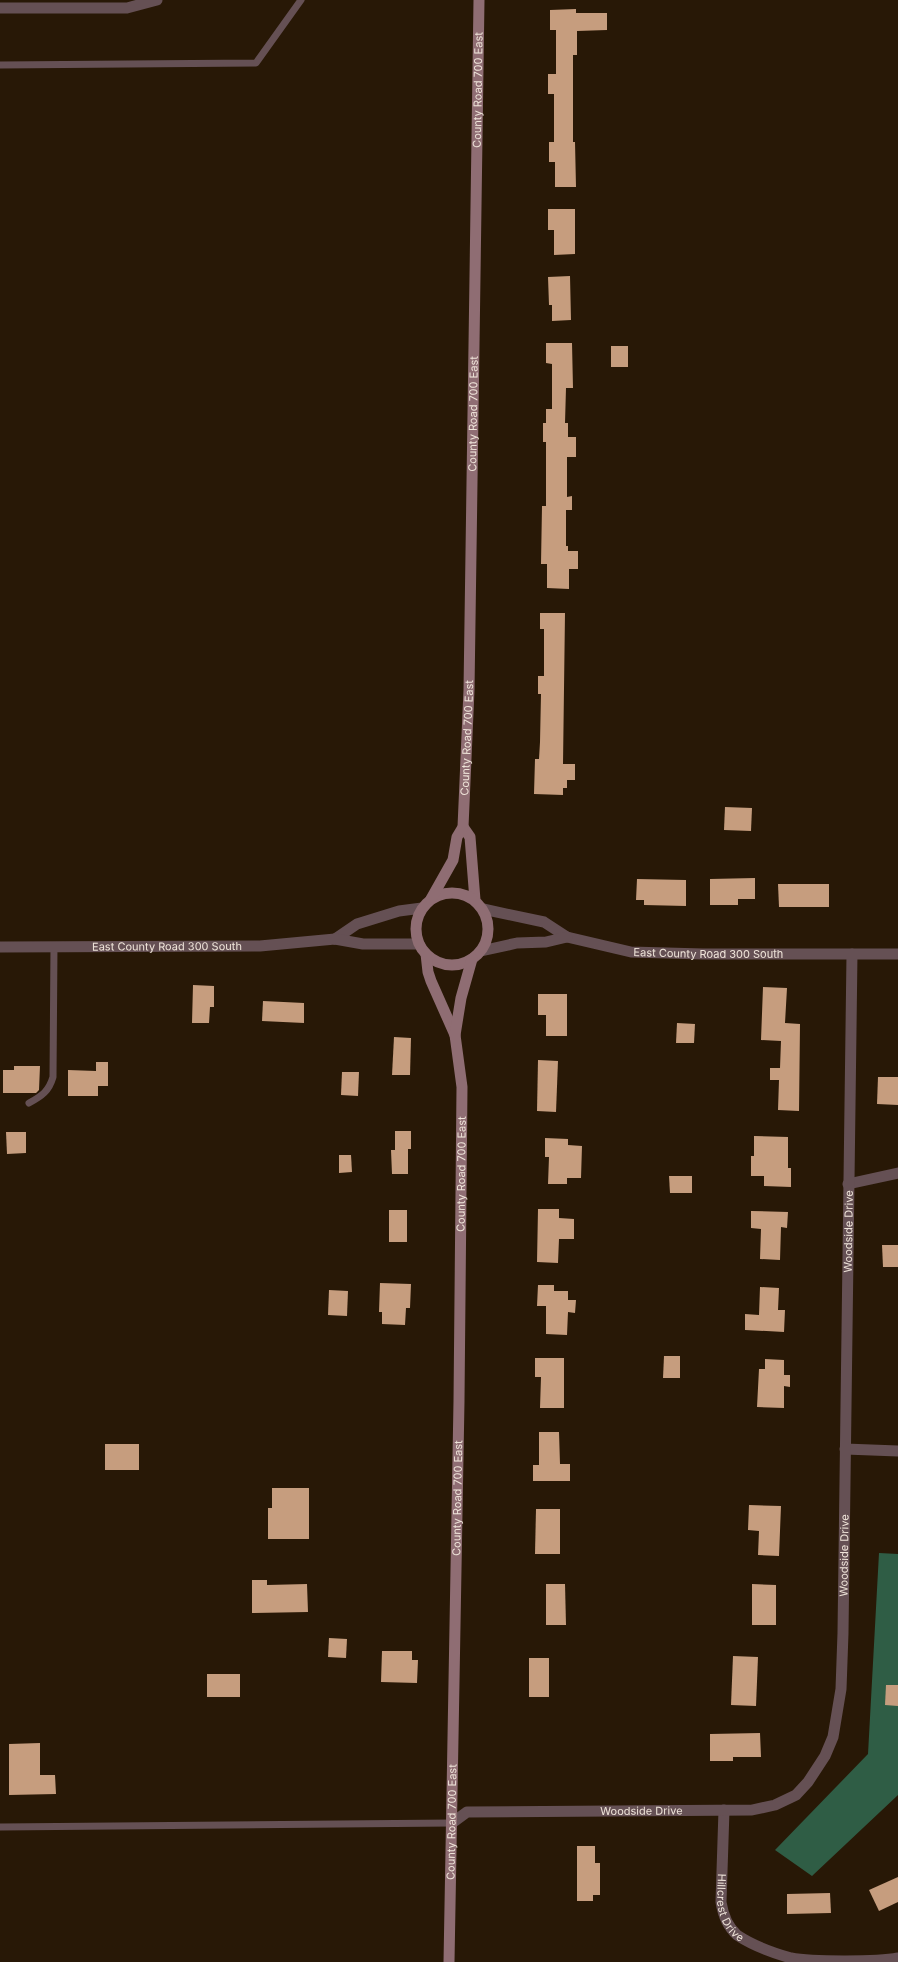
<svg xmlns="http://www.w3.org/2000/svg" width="898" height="1962" viewBox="0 0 898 1962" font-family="Inter,sans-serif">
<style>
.forest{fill:#2f5d45}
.building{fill:#c69d7e}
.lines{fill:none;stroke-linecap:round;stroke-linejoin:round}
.service{stroke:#655054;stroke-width:7}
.minor{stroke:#655054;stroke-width:11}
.tertiary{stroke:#655054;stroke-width:11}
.secondary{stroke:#8f6d73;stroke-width:11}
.labels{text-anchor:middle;stroke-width:4;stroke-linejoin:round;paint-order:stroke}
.street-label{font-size:11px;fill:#efe4d9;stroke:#281806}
</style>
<rect width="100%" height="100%" fill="#281806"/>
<!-- forest -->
<path class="forest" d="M879,1553L898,1554V1795L812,1876L775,1850L868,1754Z"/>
<!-- building -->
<g class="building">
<path d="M576,9V13H607V30L577,31V55H573V142H575L576,187H555V162H549V142H554V94H548V74H556V30H550V10Z"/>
<path d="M548,209H575V254L554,255V230H548Z"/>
<path d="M570,276L571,320L552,321V305H549L548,277Z"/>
<path d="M546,343H572L573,388H566L565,423H568V437H576V457H567V497L572,496V510H566V546H568V551H578V569H569V589L547,588V564H541L542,506H546V442H543V423H546V409H552V364L546,363Z"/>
<rect x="611" y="346" width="17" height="21"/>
<path d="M540,613H565L563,764H575V780H567V788H563V795L534,794L535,759H539L540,742L541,694H538V676H544V629H540Z"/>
<path d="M725,807L752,808L751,831L724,830Z"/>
<path d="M755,878V899H738V905H710V879Z"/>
<path d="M637,879L686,880V906L644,905V900H636Z"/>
<path d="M778,884H829V907H779Z"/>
<path d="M193,985L214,986V1007H210L209,1023H192Z"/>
<path d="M763,987L787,988L785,1023L800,1024L799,1111L778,1110L779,1080H770V1068H780L781,1041L761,1040Z"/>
<path d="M538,994H567V1036H546V1015H538Z"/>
<path d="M263,1001L304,1003V1023L262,1021Z"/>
<path d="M677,1023L695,1024L694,1043H676Z"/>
<path d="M394,1037L411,1038L410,1075H392Z"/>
<path d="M538,1060L558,1061L556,1112L537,1111Z"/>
<path d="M96,1062H108V1086H98V1096H68V1070L96,1071Z"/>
<path d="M14,1066H40L39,1090L36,1093H3V1070H14Z"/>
<path d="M342,1072H359L358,1096L341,1095Z"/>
<path d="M878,1077H898V1105L877,1104Z"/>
<path d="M395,1131H411V1149H408V1174H392L391,1150H395Z"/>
<path d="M6,1132H26V1153L7,1154Z"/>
<path d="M754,1136L788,1137V1168H791V1187L764,1186V1176H751V1156H754Z"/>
<path d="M545,1138L568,1139V1145L582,1146L581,1178H567V1184H548L549,1157H545Z"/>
<path d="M339,1155H351L352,1172L339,1173Z"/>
<path d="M669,1176H692V1193H670Z"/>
<path d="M538,1209H559V1218L574,1219V1239H559L558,1263L537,1262Z"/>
<rect x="389" y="1210" width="18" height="32"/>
<path d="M751,1211L788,1212L787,1228L781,1227L780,1260L760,1259L761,1229L751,1228Z"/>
<path d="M882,1245H898V1267H883Z"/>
<path d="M380,1283L411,1284L410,1308H406L405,1325L382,1324V1312H379Z"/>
<path d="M538,1285H554V1291H568V1300H576L575,1313L568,1312L567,1335L546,1334V1306H537Z"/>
<path d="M760,1287L779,1288L778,1310H785L784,1332L745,1330V1314L759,1315Z"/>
<path d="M329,1290L348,1291L347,1316L328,1315Z"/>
<path d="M664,1356H680V1378H663Z"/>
<path d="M535,1358H564V1408H540L541,1377H535Z"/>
<path d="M765,1359L784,1360V1375H790V1387L784,1386V1408L757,1407L759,1369H765Z"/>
<path d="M539,1432H559L560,1464H570V1481H533V1465H539Z"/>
<rect x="105" y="1444" width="34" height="26"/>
<path d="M272,1488H309V1539H268V1508H272Z"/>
<path d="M749,1505L781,1506L779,1556L758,1555L759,1531L748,1530Z"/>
<path d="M536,1509H560V1554H535Z"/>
<path d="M252,1580H267V1585L307,1584L308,1612L252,1613Z"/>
<path d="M546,1584H565L566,1625H546Z"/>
<path d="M752,1584L776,1585V1625H752Z"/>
<path d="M329,1638L347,1639L346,1658L328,1657Z"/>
<path d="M382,1651H412V1660H418L417,1683L381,1682Z"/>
<path d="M733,1656L758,1657L756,1706L731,1705Z"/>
<rect x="529" y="1658" width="20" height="39"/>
<rect x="207" y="1674" width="33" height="23"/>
<path d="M886,1685H898V1706L885,1705Z"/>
<path d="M760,1733L761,1757H733V1761H710V1734Z"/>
<path d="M40,1743V1775H55L56,1794L9,1795V1744Z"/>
<path d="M577,1846H595V1863H600V1895H593V1901H577Z"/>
<path d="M898,1877V1902L879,1911L869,1890Z"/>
<path d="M830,1893L831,1913L787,1914V1894Z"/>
</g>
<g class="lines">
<!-- service -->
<g class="service">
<path d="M0,65L256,63L301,0"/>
<path d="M29,1103C42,1096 49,1091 53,1077L54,946"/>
<path d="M0,1827L452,1823"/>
</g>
<!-- minor -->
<g class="minor">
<path d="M0,8H127L157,0"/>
<path d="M848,1184L898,1173"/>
<path d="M845,1449L898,1451"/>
<path id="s1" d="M724,1810L721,1902C723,1915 727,1926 737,1935C752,1945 773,1953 791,1958C811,1962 878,1962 898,1958"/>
<path id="s2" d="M452,1823L467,1812L752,1810L775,1805L796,1795L808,1782L825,1756L833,1737L841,1689L843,1633L852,954"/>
</g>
<!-- tertiary -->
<g class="tertiary">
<path id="s3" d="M483,909L544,922L567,937L631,952L703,954H898"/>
<path d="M335,939L357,924L399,911L422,908"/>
<path id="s4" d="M0,947L260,946L335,939L363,944H419"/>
<path d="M481,951L517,943L546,942L567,937"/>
</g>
<!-- secondary -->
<g class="secondary">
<path d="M463,827L470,837L475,900"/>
<circle cx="452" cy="929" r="36"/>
<path id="s5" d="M431,899L453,860L457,837L463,827L469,690L479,0"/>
<path d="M426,954L428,972L431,981L455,1035"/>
<path id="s6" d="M449,1962L459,1401L462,1087L455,1035L461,998L472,959"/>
</g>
</g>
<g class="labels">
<!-- street labels -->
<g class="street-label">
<text dy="4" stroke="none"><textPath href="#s5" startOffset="817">County Road 700 East</textPath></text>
<text dy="4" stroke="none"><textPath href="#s5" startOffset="493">County Road 700 East</textPath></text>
<text dy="4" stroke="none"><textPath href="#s5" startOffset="169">County Road 700 East</textPath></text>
<text dy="4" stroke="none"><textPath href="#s4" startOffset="167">East County Road 300 South</textPath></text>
<text dy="4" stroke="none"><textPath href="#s3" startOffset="233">East County Road 300 South</textPath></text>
<text dy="4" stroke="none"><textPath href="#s6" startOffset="788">County Road 700 East</textPath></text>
<text dy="4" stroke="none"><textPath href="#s2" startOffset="926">Woodside Drive</textPath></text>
<text dy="4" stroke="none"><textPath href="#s6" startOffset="464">County Road 700 East</textPath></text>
<text dy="4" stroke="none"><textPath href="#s2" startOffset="602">Woodside Drive</textPath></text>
<text dy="4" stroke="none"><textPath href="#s2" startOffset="193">Woodside Drive</textPath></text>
<text dy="4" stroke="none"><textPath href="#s6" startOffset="140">County Road 700 East</textPath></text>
<text dy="4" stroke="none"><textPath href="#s1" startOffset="100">Hillcrest Drive</textPath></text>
</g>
</g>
</svg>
